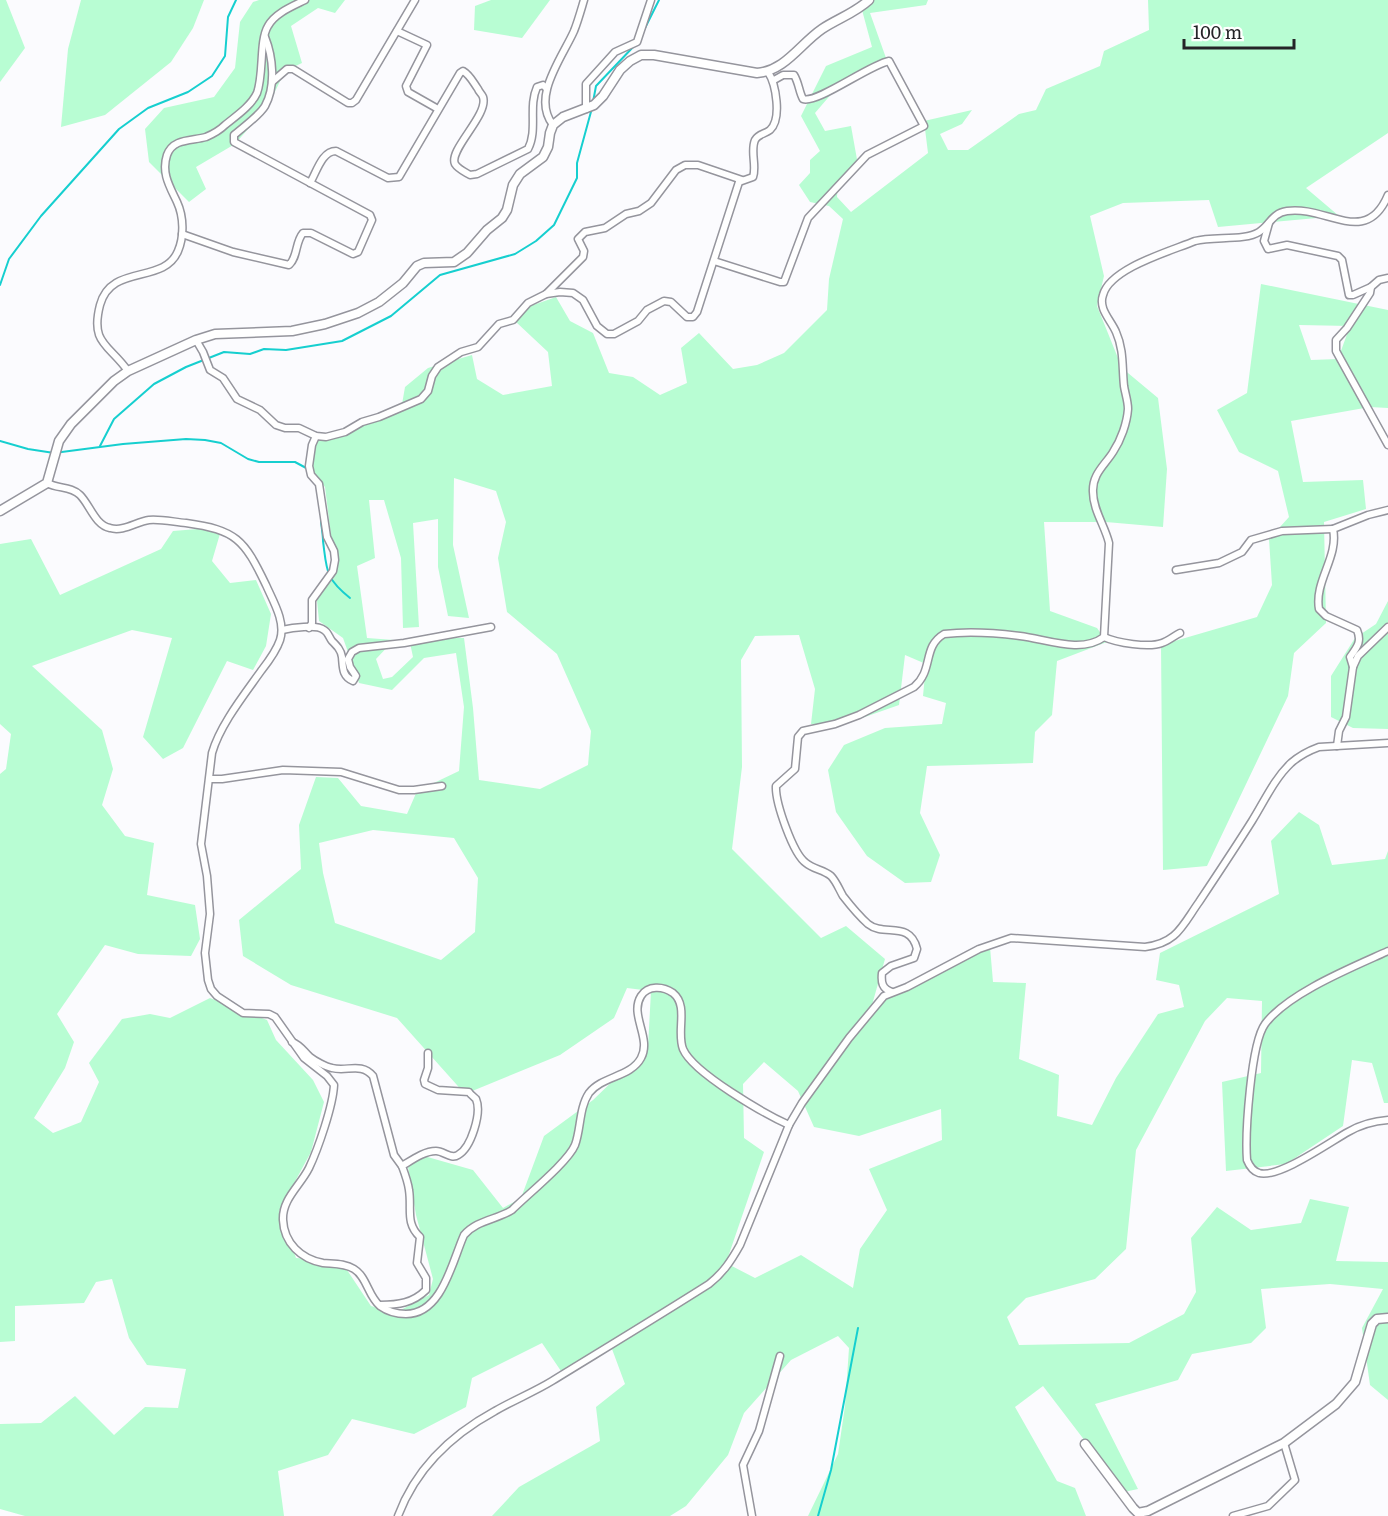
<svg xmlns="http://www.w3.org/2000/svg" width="1388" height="1516" viewBox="0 0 1388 1516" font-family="Literata,serif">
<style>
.green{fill:#b8fdd3;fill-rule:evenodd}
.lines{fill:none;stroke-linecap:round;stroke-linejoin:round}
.stream{stroke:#16cfcf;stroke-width:2}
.street-casing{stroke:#95959d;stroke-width:9}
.secondary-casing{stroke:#95959d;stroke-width:11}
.street{stroke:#fff;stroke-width:6}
.secondary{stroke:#fff;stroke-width:8}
</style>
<rect width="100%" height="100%" fill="#fbfbfe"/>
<!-- green -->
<g class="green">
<path d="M0,0H6L25,48L0,82Z"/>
<path d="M81,0H204L193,28L171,62L105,115L61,127L68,49Z"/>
<path d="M259,0H345L335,13L318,8L291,26L302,63L285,71L268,106L235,144L196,167L206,189L189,202L149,162L145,129L164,108L214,97L235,68L240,22L253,2Z"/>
<path d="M491,0H550L522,38L474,30L475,6Z"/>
<path d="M873,0H928L926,5L870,13L886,58L839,85L815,113L825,131L851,126L858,165L838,181L837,197L851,212L928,153L924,121L972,110L962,124L940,134L948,150H968L1019,114L1036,110L1046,89L1100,66L1104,51L1149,30L1148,0H1388V133L1306,188L1339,216L1218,227L1209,200L1123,203L1090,216L1104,276L1097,306L1122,368L1158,398L1167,469L1163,527L1106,522H1044L1050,611L1097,628L1107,642L1057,661L1052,715L1035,732L1033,763L927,766L920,813L940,855L931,882L905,883L867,856L836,812L828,770L844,745L885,728L942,724L946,703L923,696L926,664L905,655L899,705L845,724H811L815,689L799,635L755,636L741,660L742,767L732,849L821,938L846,926L885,959L872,1005L990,947L993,982L1026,983L1019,1059L1059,1075L1057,1116L1092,1125L1116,1078L1158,1014L1184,1007L1179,985L1156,980L1160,953L1279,894L1271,841L1299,812L1319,825L1332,865L1385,859L1388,851V1103H1384L1372,1063L1352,1060L1343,1126L1286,1164L1226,1171L1222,1082L1261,1073L1262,1001L1227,998L1205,1021L1136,1150L1126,1249L1095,1279L1026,1298L1007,1317L1019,1345L1129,1343L1184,1314L1196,1292L1191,1238L1217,1207L1251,1230L1301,1223L1310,1199L1349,1207L1336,1261L1388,1262V1400L1370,1385L1362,1328L1383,1289L1330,1284L1261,1289L1266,1328L1251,1343L1192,1354L1178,1380L1095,1404L1138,1489L1124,1492L1043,1386L1015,1407L1057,1481L1075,1488L1086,1516H808L838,1454L845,1406L849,1348L838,1336L791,1360L744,1413L728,1455L686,1506L670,1516H492L519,1487L600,1441L596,1407L625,1384L609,1341L563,1374L542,1343L472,1378L466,1407L414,1434L352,1419L328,1455L278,1471L284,1516H25L0,1509V1424L41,1423L75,1396L114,1435L145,1407L178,1408L186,1369L147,1365L129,1338L112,1279L96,1282L84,1303L15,1306V1341L0,1342V774L6,769L11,734L0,724V544L31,539L60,595L161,549L173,531L222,527L212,561L230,583L256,580L271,614L266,646L253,670L227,661L183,748L163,759L143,737L172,638L132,630L32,666L102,730L113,769L102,805L125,836L154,843L147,895L195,905L200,939L191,956L138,954L105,945L57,1014L74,1042L65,1068L34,1118L53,1133L81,1122L99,1082L89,1063L122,1019L150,1014L170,1018L210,998L267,1020L276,1040L313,1080L324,1102L311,1152L279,1211L296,1258L341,1261L371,1306L395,1313L429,1295L433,1279L416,1215L408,1167L424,1156L473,1170L503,1208L521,1198L544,1136L593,1100L648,1047L651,991L627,988L614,1018L560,1055L465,1094L397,1018L291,985L243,956L239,920L301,869L299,825L316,777L338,778L361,806L407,814L417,791L459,771L464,707L456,653L424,658L392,690L359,683L343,638L319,621L317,601L339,561L331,536L325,487L309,469L317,439L336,436L401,410L405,387L428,368L472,355L477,379L503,395L552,386L548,352L516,322L522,309L556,297L570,321L593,333L609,373L633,377L660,395L687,383L681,348L699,333L733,369L757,365L784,353L827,310L829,279L843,219L829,206L810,202L799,185L810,173V160L820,151L801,116L826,66L872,47L862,10ZM454,478L496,491L506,522L498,558L507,612L557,654L591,731L588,765L540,789L479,780L473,708L464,638H409L413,657L392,677L383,679L376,659L394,640L367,638L357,566L375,558L369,500H384L401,558L403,628L419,627L413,523L438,519V567L448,616L469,618L453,545ZM373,830L454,838L478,878L475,932L441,960L335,923L323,873L319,843ZM764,1062L798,1091L814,1127L859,1136L941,1109L942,1140L869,1169L887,1210L860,1249L853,1288L801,1255L755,1278L726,1263L764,1152L744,1138L743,1084Z"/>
<path d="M1261,284L1388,310V408L1370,407L1291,421L1303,482L1363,480L1366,509L1324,522L1326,623L1294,653L1288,696L1207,866L1163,870L1161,645L1257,617L1272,585L1269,539L1289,517L1278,471L1239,452L1217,410L1247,393ZM1299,325L1350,326L1338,359L1311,360Z"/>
<path d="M1388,601V729L1353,728L1331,717V676L1355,638L1376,624Z"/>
</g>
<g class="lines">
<!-- stream -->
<g class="stream">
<path d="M644,30L659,0"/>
<path d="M593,102L596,86L635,45"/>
<path d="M0,285L9,259L41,216L119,129L148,108L188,92L212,76L225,56L228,17L236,0"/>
<path d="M0,441L28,449L54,453L123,444L186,439L205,440L221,443L248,459L259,462H295L308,469"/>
<path d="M100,446L114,419L154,384L186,367L224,352L250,354L264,349L286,350L342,341L391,316L440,275L515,254L536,241L554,225L577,178V163L592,108"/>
<path d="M321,518C321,526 323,533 323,541C327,571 325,578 350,598"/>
<path d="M818,1516L831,1470L858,1328"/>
</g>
<!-- street casing -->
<g class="street-casing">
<g id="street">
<path d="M397,31L427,45L406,86L408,92L438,109"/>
<path d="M272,82L287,69H293L348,103H352L356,100L415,0"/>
<path d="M586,109V84L615,52L637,42L651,0"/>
<path d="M553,125C531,97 562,58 574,31C578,21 581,10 584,0"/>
<path d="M310,183C317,171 322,151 336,151L388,178L399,177L460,73L463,71C470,75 473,82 478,89C479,92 482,94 483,97C489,115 448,150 455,164C458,169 465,172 470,175L477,174L528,149C538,130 528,107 537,87L543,85L546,88"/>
<path d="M1269,223L1264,241L1268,249L1287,245L1338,256L1342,260L1349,295H1353L1371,287"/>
<path d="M182,234L233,252L289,265C298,257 295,242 303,233H311L353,254L358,252L372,220L370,215L234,142V135C242,128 260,115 265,106C276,86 273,57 265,37"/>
<path d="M714,261L780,282H784L808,218L867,155L924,126L889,61C869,65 817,104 803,99C799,92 799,83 794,75H783L774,80"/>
<path d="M1388,278L1379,280L1371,287L1370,293L1347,328L1336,340V351L1388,445"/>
<path d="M546,294L583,257L584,251L578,239L585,232L605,228L626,214L639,211L651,203L676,170L685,165H698L742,180"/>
<path d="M196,340L203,352L210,370L223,378L237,399L260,410L276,425L285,428H299L316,436L326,437L345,432L362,422L379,417L421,399L428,391L432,376L438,367L461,352L478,347L499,324L513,320L528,303L546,294L560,292L573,293L583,300L597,326L607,334H614L638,321L647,310L664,301L671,302L687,317H693L697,312L739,182L753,177C757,166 750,151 755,140C758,134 765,134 770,130C782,119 776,84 768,72"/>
<path d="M128,371C109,344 90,344 100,305C111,263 164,285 178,251C184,237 184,217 177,202C170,187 161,173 167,155C173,138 192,141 206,137C213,134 220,130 225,125C236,116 251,106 257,93C264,74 259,41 268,26C275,13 293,6 305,0"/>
<path d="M47,483C58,489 71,486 80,495C90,505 95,525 110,528C123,532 136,522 149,520C161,519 174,522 186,523C236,530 244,539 266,585C273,601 286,622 280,640C276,652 268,662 261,671C244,695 220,725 212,753L201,844L207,876L210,914L205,953L208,980L211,989L217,996L243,1013L269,1014L275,1017L304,1058L327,1076L334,1085C333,1106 318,1149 309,1168C300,1186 282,1199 283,1220C284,1243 301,1259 323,1263C333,1264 345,1263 354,1269C367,1277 368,1296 380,1306C387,1311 397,1314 406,1314C442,1314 452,1262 464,1235C477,1220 496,1220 512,1210C527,1195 568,1162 575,1145C581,1129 579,1108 589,1093C602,1076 631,1077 641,1058C652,1038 629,1015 641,996C648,985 663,986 673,993C689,1006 676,1031 683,1049C693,1073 765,1114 789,1125"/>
<path d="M1176,570L1219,563L1242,552L1251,540L1282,531L1333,529"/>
<path d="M309,628L312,623V600L333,571L335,560L334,551L327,537L319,484L311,475L309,466L312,445L316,436"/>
<path d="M282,630C291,628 317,624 324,630C328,632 329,637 332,641C337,646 341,650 342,657C343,668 342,676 353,681L356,676L350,667L348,659L352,652L359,648L404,643L491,627"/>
<path d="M1104,637C1117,643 1149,648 1162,643C1168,641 1174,636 1180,633"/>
<path d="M1353,667L1350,657C1357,647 1362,642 1357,630L1326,616L1319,609C1314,581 1339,557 1333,529L1368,515L1388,510"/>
<path d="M1337,746L1339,731L1346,717L1353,667L1358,656L1388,627"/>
<path d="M210,779H222L283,770L341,772L399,790H414L442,786"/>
<path d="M1388,951C1353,967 1288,993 1265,1024C1251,1043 1245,1133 1247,1160C1249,1165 1252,1171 1259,1173C1278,1179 1330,1142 1348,1132C1360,1125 1374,1121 1388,1120"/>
<path d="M892,992C882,989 881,982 882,973L891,966L914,958L917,949C910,920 884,937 868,924C859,916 850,905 843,896C839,889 836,881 831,876C824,870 813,869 806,863C793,854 775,802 776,786L795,769L798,737L803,731L835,724L859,715L914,687C934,670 922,647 944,634C968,631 997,633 1020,636C1046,639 1081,654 1104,637L1109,543C1105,526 1093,510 1093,492C1092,474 1105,465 1113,452C1121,440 1127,423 1128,409C1128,401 1125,393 1124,386C1122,367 1124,350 1116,332C1111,320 1098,309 1103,295C1110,268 1171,251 1195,241C1213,236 1245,241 1259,232C1270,225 1272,213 1287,211C1326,205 1366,248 1388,195"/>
<path d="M292,1042C301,1045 304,1052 310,1057C315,1061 326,1067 332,1068C347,1072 361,1062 373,1076L394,1155L402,1166"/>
<path d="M380,1305C398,1305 413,1303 426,1290V1278L417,1263L420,1237C405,1223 412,1209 409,1190C408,1182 405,1174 402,1166C412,1160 424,1151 436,1151C444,1151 451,1160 458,1155C471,1148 482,1113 476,1099C475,1098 470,1094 469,1092L438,1090L425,1084L424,1080L428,1068V1053"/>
<path d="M398,1516C416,1468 451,1435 495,1411C514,1400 534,1392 552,1381C604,1349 657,1317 709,1284C723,1273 731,1261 740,1245L789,1125L802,1103L849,1038L884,996L907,987L979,949L1011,938L1145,947C1177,943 1182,926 1199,902C1217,875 1235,848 1252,821C1264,802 1274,779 1291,763C1299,756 1308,751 1319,747L1388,743"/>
<path d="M752,1516L743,1465L759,1431L780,1356"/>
<path d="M1233,1516L1268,1506L1295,1480L1284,1443"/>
</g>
</g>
<!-- secondary casing -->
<g class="secondary-casing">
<g id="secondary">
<path d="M0,511L47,483L59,441L71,424L114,381L128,371L196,340L215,334L292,331L325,324L358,313L379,302L403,283L417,266L424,263L454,262L467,253L487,230L502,218L507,210L513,185L520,174L543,157L548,147L550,133L553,125L563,117L594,105L603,96L620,70L630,61L641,55H654L757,73C785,71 800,44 822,29C837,19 855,13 869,0"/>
<path d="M1085,1444L1133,1508L1138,1513L1148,1511L1284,1443L1336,1404L1355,1382L1372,1324L1377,1319L1388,1318"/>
</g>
</g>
<!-- street -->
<use href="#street" class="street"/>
<!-- secondary -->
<use href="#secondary" class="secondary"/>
</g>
<!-- scale -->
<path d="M1184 39v9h110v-9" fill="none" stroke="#242427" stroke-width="3"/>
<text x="1193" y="39" font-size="18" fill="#242427" stroke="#ffffff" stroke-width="4.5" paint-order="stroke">100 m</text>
</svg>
